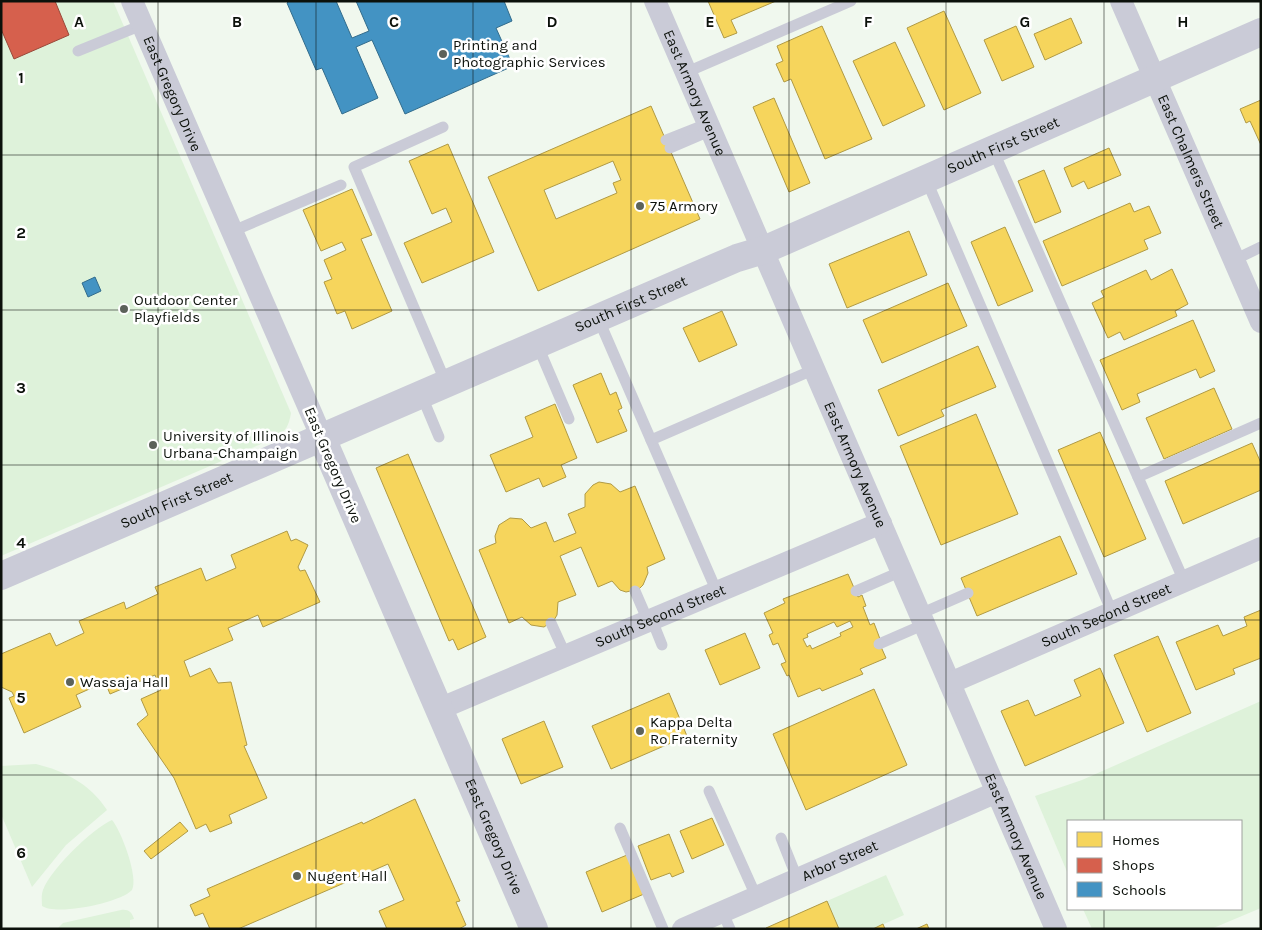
<svg xmlns="http://www.w3.org/2000/svg" width="1262" height="930" viewBox="0 0 1262 930" font-family="Karla,sans-serif">
<style>
.green{fill:#def2da}
.homes{fill:#f6d55c;stroke:#b09a44;fill-rule:evenodd}
.shops{fill:#d6604d;stroke:#994839}
.schools{fill:#4393c3;stroke:#326c8c}
.lines{fill:none;stroke-linecap:round;stroke-linejoin:round}
.service{stroke:#cacbd7;stroke-width:11}
.minor{stroke:#cacbd7;stroke-width:22}
.tertiary{stroke:#cacbd7;stroke-width:28}
.grid{fill:none;stroke:#0c110b;stroke-width:1;stroke-opacity:0.55}
.poi-dot{fill:#5c625a;stroke:#fff;stroke-width:2}
.labels{text-anchor:middle;stroke-width:5;stroke-linejoin:round;paint-order:stroke}
.poi-label{font-size:15px;fill:#0c110b;stroke:#fff;text-anchor:start}
.street-label{font-size:15px;fill:#0c110b;stroke:#fff}
.grid-label{font-size:16px;text-anchor:middle;font-weight:bold;fill:#0c110b;stroke:#fff;stroke-width:5;stroke-linejoin:round;paint-order:stroke}
</style>
<rect width="100%" height="100%" fill="#f0f8ee"/>
<!-- green -->
<g class="green">
<path d="M1,1H113L291,413C289,425 286,432 275,438L1,556Z"/>
<path d="M1261,701V908L1211,929H1092L1083,909H1241V821H1068V874L1035,796L1082,780Z"/>
<path d="M36,764C65,771 90,784 107,810L66,845L32,887L1,814V766Z"/>
<path d="M112,820C121,830 139,878 132,890C120,903 56,916 42,906C42,901 41,895 43,890C51,869 92,829 112,820Z"/>
<path d="M886,875L904,915L873,929H839L827,901Z"/>
<path d="M121,910C128,909 132,912 134,919L130,920V929H57L63,923Z"/>
</g>
<!-- homes -->
<g class="homes">
<path d="M708,1H776L731,20L737,33L724,38Z"/>
<path d="M944,11L981,93L944,110L907,28Z"/>
<path d="M1071,18L1082,43L1045,60L1034,34Z"/>
<path d="M822,26L872,139L825,159L791,79L784,82L776,64L783,61L777,46Z"/>
<path d="M1016,26L1034,67L1002,81L984,40Z"/>
<path d="M895,42L925,106L883,126L853,61Z"/>
<path d="M774,98L810,183L789,192L753,107Z"/>
<path d="M1261,100V145L1250,121L1246,123L1240,109Z"/>
<path d="M651,106L700,219L538,291L488,177ZM613,161L621,180L613,183L617,193L556,219L544,190Z"/>
<path d="M448,144L494,252L422,283L404,243L452,222L446,208L432,214L409,161Z"/>
<path d="M1109,148L1121,175L1088,189L1084,181L1072,187L1064,168Z"/>
<path d="M1044,170L1061,212L1035,223L1018,181Z"/>
<path d="M352,189L372,235L361,239L392,311L352,329L345,311L337,314L324,282L332,279L324,260L346,250L342,242L321,251L303,210Z"/>
<path d="M1130,203L1134,212L1149,206L1161,233L1144,240L1148,249L1062,286L1043,241Z"/>
<path d="M1005,227L1033,291L998,306L971,242Z"/>
<path d="M909,231L927,275L847,308L829,264Z"/>
<path d="M1172,269L1188,304L1175,311L1177,316L1124,340L1120,332L1108,338L1092,303L1104,297L1101,291L1146,270L1151,280Z"/>
<path d="M948,283L967,326L882,363L863,320Z"/>
<path d="M722,311L737,345L699,362L683,328Z"/>
<path d="M1193,320L1215,371L1200,378L1196,369L1137,394L1140,402L1122,410L1100,360Z"/>
<path d="M978,346L996,387L941,410L944,416L898,436L878,390Z"/>
<path d="M601,373L610,395L616,392L622,408L618,410L627,431L597,443L573,385Z"/>
<path d="M1214,388L1232,429L1164,459L1146,418Z"/>
<path d="M555,404L577,458L561,465L566,477L543,487L539,478L506,492L490,455L533,437L525,417Z"/>
<path d="M976,414L1018,514L941,545L900,446Z"/>
<path d="M1100,432L1146,539L1104,557L1058,450Z"/>
<path d="M1252,443L1261,463V490L1183,524L1165,481Z"/>
<path d="M408,454L486,637L458,650L453,639L449,641L376,468Z"/>
<path d="M599,482L611,484L620,492L635,486L665,559L647,567L648,573L643,585L639,589L626,592L620,590L612,581L598,587L581,547L560,556L576,595L558,602L557,615L554,620L544,627L531,625L522,617L509,623L479,550L496,543L495,536L499,525L510,518L522,519L531,528L546,522L554,542L576,533L568,514L585,507V494L593,485Z"/>
<path d="M287,531L291,541L296,539L308,545L298,567L300,571L305,570L320,602L263,627L258,615L228,628L233,640L184,661L190,677L210,668L218,683L231,682L247,745L244,746L267,798L229,815L232,823L210,832L206,824L196,829L174,778L137,724L148,715L141,699L161,690L155,675L110,694L105,682L76,695L81,707L24,733L9,698L14,696L12,692L1,687V654L50,633L56,646L84,633L79,621L124,602L126,609L158,594L155,587L201,568L206,581L236,568L231,555Z"/>
<path d="M1060,536L1077,574L977,616L961,578Z"/>
<path d="M848,574L858,597L862,595L866,606L863,607L870,625L874,623L880,639L878,640L886,658L860,669L863,674L822,691L820,688L798,697L789,675L787,676L781,664L786,662L778,643L773,645L769,635L773,633L764,613L785,603L783,599ZM850,621L853,627L840,633L841,636L812,649L810,645L807,647L803,639L808,637L807,634L834,622L837,627Z"/>
<path d="M1261,610V658L1233,669L1235,674L1196,690L1176,642L1218,625L1223,636L1247,626L1244,617Z"/>
<path d="M745,633L760,668L720,685L705,650Z"/>
<path d="M1158,636L1191,713L1147,732L1114,655Z"/>
<path d="M1100,668L1124,723L1025,766L1001,711L1028,700L1035,716L1049,710L1081,696L1074,680Z"/>
<path d="M874,689L907,765L806,810L773,734Z"/>
<path d="M669,693L687,736L611,769L592,726Z"/>
<path d="M544,721L563,767L521,784L502,739Z"/>
<path d="M415,799L460,901L456,902L466,925L459,929H387L379,911L404,900L388,864L238,929H210L203,913L195,916L190,905L210,896L207,889L362,822L363,824Z"/>
<path d="M712,818L724,845L692,859L680,831Z"/>
<path d="M180,822L188,831L151,859L144,851Z"/>
<path d="M669,834L684,872L672,877L670,873L651,880L638,846Z"/>
<path d="M627,855L644,894L602,912L586,872Z"/>
<path d="M827,901L839,929H766V928Z"/>
<path d="M883,924L885,929H873Z"/>
<path d="M927,924L929,929H916Z"/>
</g>
<!-- shops -->
<path class="shops" d="M1,1H55L69,35L14,59L1,29Z"/>
<!-- schools -->
<g class="schools">
<path d="M289,1H336L352,38L369,31L356,1H504L512,21L496,28L513,66L405,114L372,40L356,47L378,98L342,114L322,68L316,70L287,3Z"/>
<path d="M95,277L101,291L88,297L82,283Z"/>
</g>
<g class="lines">
<!-- service -->
<g class="service">
<path d="M78,51L142,25"/>
<path d="M687,72L851,1"/>
<path d="M443,127L354,167L446,383"/>
<path d="M666,140L709,123"/>
<path d="M670,148L712,130"/>
<path d="M993,150L1184,581"/>
<path d="M926,179L1112,612"/>
<path d="M233,231L341,185"/>
<path d="M1234,260L1261,247"/>
<path d="M598,318L717,592"/>
<path d="M537,344L569,419"/>
<path d="M421,394L439,437"/>
<path d="M651,440L815,369"/>
<path d="M1138,477L1261,423"/>
<path d="M635,591L648,621"/>
<path d="M856,591L902,571"/>
<path d="M920,614L968,593"/>
<path d="M652,620L662,645"/>
<path d="M551,623L566,656"/>
<path d="M879,644L925,624"/>
<path d="M709,791L756,896"/>
<path d="M620,828L663,929"/>
<path d="M781,838L797,878"/>
<path d="M722,911L730,929"/>
</g>
<!-- minor -->
<g class="minor">
<path id="s1" d="M132,1L322,438"/>
<path id="s2" d="M655,1L1056,929"/>
<path id="s3" d="M1121,1L1261,322"/>
<path id="s4" d="M950,683L1261,548"/>
<path id="s5" d="M439,709L881,523"/>
<path id="s6" d="M683,929L997,792"/>
</g>
<!-- tertiary -->
<g class="tertiary">
<path id="s7" d="M322,438L534,929"/>
<path id="s8" d="M1,576L737,258L764,250L1261,32"/>
</g>
</g>
<!-- grid -->
<path class="grid" d="M158,1V929M316,1V929M473,1V929M631,1V929M789,1V929M946,1V929M1104,1V821M1,155H1261M1,310H1261M1,465H1261M1,620H1261M1,775H1261M1104,909V929"/>
<!-- markers -->
<g class="poi-dot">
<circle cx="443" cy="54" r="5"/>
<circle cx="640" cy="206" r="5"/>
<circle cx="124" cy="309" r="5"/>
<circle cx="153" cy="445" r="5"/>
<circle cx="70" cy="682" r="5"/>
<circle cx="640" cy="731" r="5"/>
<circle cx="297" cy="876" r="5"/>
</g>
<g class="labels">
<!-- poi labels -->
<g class="poi-label">
<text x="453" y="50">Printing and<tspan x="453" dy="17">Photographic Services</tspan></text>
<text x="650" y="211">75 Armory</text>
<text x="134" y="305">Outdoor Center<tspan x="134" dy="17">Playfields</tspan></text>
<text x="163" y="441">University of Illinois<tspan x="163" dy="17">Urbana-Champaign</tspan></text>
<text x="80" y="687">Wassaja Hall</text>
<text x="650" y="727">Kappa Delta<tspan x="650" dy="17">Ro Fraternity</tspan></text>
<text x="307" y="881">Nugent Hall</text>
</g>
<!-- street labels -->
<g class="street-label">
<text dy="5" stroke="none"><textPath href="#s1" startOffset="101">East Gregory Drive</textPath></text>
<text dy="5" stroke="none"><textPath href="#s2" startOffset="100">East Armory Avenue</textPath></text>
<text dy="5" stroke="none"><textPath href="#s8" startOffset="1091">South First Street</textPath></text>
<text dy="5" stroke="none"><textPath href="#s3" startOffset="175">East Chalmers Street</textPath></text>
<text dy="5" stroke="none"><textPath href="#s8" startOffset="686">South First Street</textPath></text>
<text transform="translate(333 465) rotate(67)" y="5">East Gregory Drive</text>
<text dy="5" stroke="none"><textPath href="#s2" startOffset="505">East Armory Avenue</textPath></text>
<text dy="5" stroke="none"><textPath href="#s8" startOffset="191">South First Street</textPath></text>
<text dy="5" stroke="none"><textPath href="#s4" startOffset="170">South Second Street</textPath></text>
<text dy="5" stroke="none"><textPath href="#s5" startOffset="240">South Second Street</textPath></text>
<text dy="5" stroke="none"><textPath href="#s7" startOffset="434">East Gregory Drive</textPath></text>
<text dy="5" stroke="none"><textPath href="#s2" startOffset="910">East Armory Avenue</textPath></text>
<text dy="5" stroke="none"><textPath href="#s6" startOffset="171">Arbor Street</textPath></text>
</g>
</g>
<g class="grid-label">
<text x="79" y="27">A</text>
<text x="237" y="27">B</text>
<text x="394" y="27">C</text>
<text x="552" y="27">D</text>
<text x="710" y="27">E</text>
<text x="868" y="27">F</text>
<text x="1025" y="27">G</text>
<text x="1183" y="27">H</text>
<text x="21" y="83">1</text>
<text x="21" y="238">2</text>
<text x="21" y="393">3</text>
<text x="21" y="548">4</text>
<text x="21" y="703">5</text>
<text x="21" y="858">6</text>
</g>
<!-- border -->
<rect width="1262" height="930" fill="none" stroke="#0c110b" stroke-width="5"/>
<!-- legend -->
<rect x="1067" y="820" width="175" height="90" fill="#ffffff" stroke="#9ea09d"/>
<rect x="1077" y="832" width="25" height="15" fill="#f6d55c" stroke="#9ea09d"/>
<text x="1112" y="845" font-size="15" fill="#0c110b">Homes</text>
<rect x="1077" y="858" width="25" height="15" fill="#d6604d" stroke="#9ea09d"/>
<text x="1112" y="870" font-size="15" fill="#0c110b">Shops</text>
<rect x="1077" y="882" width="25" height="15" fill="#4393c3" stroke="#9ea09d"/>
<text x="1112" y="895" font-size="15" fill="#0c110b">Schools</text>
</svg>
